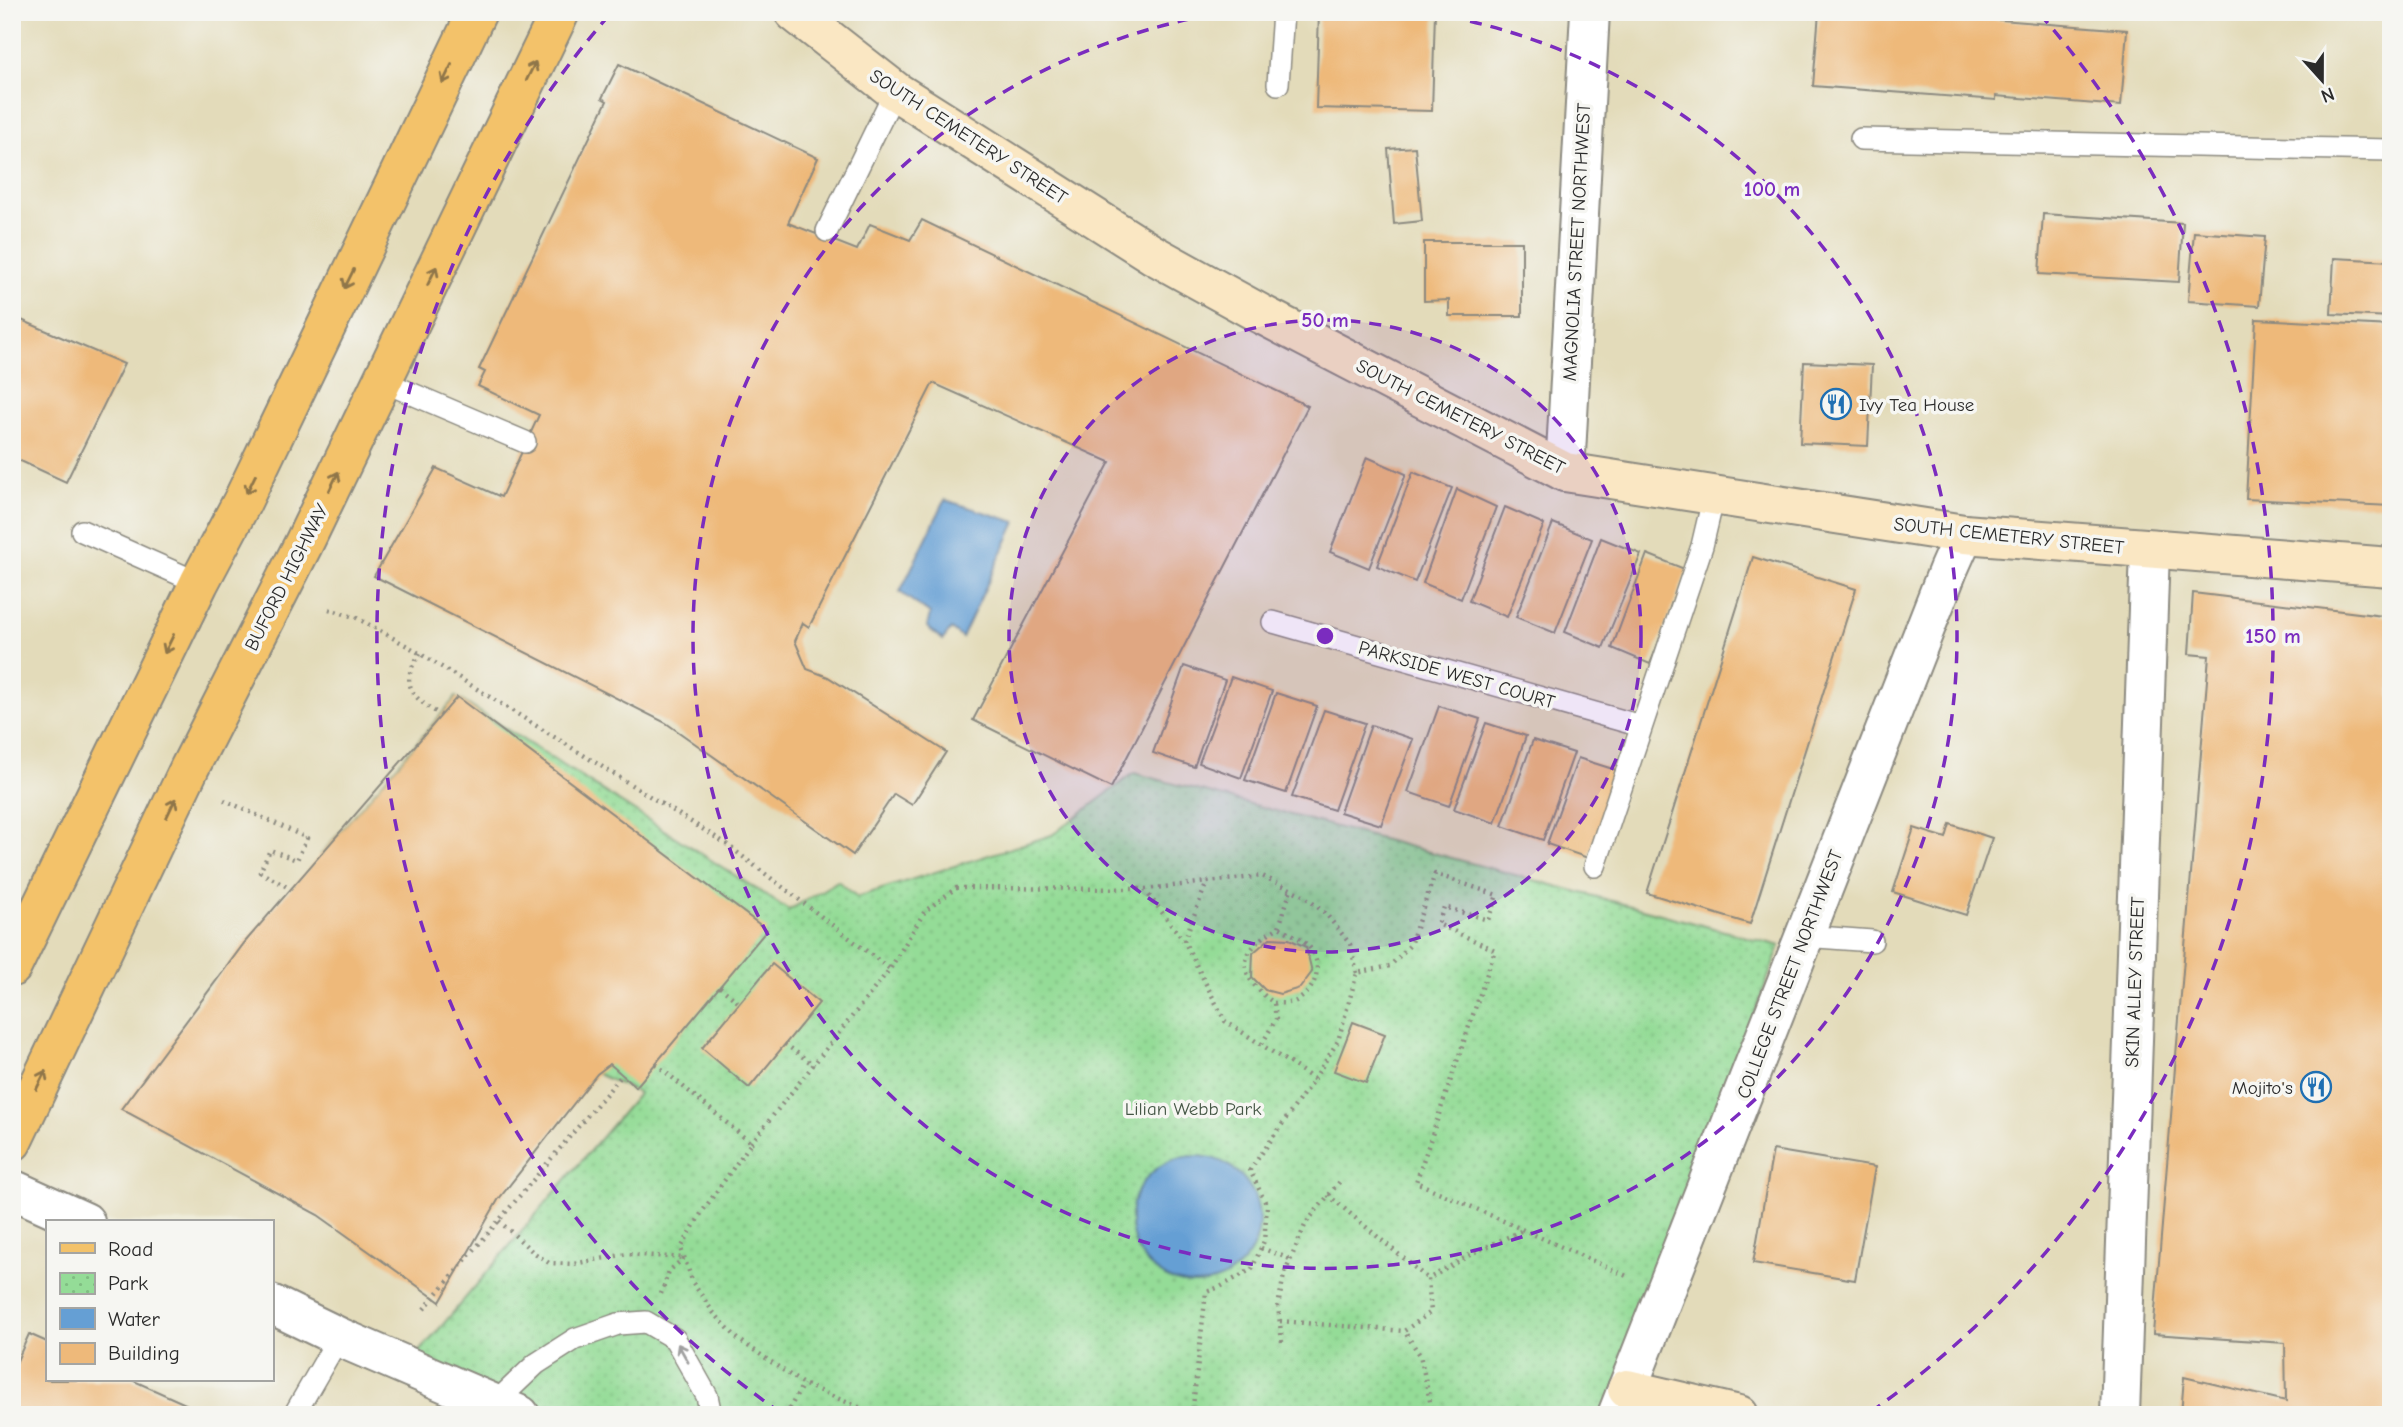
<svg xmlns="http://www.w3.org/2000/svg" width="2403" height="1427" viewBox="0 0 2403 1427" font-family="'Comic Neue',sans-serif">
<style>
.built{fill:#e3dbba;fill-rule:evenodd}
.park{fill:url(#park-dots);stroke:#608461;stroke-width:2}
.water{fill:#659fd4;stroke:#486580;stroke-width:2}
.building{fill:#eeb97a}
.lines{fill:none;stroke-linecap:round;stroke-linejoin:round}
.lane-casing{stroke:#8c8a80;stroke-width:24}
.street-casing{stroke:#8c8a80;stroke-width:42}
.secondary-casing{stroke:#8c8a80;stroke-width:42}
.primary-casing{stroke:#8c8a80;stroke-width:42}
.path{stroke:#8c8a80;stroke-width:4.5;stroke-dasharray:2 5;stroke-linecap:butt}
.lane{stroke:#fff;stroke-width:21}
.street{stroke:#fff;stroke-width:38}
.secondary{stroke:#fae7c3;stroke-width:38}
.primary{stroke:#f3c26a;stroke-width:38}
.oneway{stroke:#8f764a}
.oneway2{stroke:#a0a0a0}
.ring{fill:none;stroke:#7b2cbf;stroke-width:3.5;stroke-dasharray:12 9}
.labels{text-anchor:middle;stroke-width:7;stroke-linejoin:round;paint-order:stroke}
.street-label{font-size:19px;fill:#2b2b2b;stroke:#f6f6f2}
.poi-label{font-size:19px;fill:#2b2b2b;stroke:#f6f6f2;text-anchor:start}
.park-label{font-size:19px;fill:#455746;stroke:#f6f6f2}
.centre{fill:#7b2cbf;stroke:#f6f6f2;stroke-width:3.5}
.ring-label{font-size:21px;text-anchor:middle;font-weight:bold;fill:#7b2cbf;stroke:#f6f6f2;stroke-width:7;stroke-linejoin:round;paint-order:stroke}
</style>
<defs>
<pattern id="park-dots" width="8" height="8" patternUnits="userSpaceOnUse" patternTransform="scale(1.75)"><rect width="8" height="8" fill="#94dc97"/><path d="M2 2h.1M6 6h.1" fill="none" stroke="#80bd82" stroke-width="1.8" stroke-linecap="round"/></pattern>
</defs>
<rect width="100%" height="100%" fill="#f6f6f2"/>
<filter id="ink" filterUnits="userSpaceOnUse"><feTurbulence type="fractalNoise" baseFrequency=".0143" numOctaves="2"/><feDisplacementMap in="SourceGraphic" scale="14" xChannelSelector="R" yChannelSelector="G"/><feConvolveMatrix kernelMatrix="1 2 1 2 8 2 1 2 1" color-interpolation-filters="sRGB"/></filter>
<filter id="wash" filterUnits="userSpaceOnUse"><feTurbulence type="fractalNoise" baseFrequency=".00686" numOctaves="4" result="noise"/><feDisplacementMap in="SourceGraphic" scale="28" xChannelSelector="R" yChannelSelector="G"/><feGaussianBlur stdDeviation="1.57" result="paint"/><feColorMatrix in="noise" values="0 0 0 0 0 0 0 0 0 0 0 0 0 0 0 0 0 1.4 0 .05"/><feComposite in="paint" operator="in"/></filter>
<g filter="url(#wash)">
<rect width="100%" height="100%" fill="#edead4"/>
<!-- built -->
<path class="built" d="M12,12H2391V1415H1605L1779,945L1134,773L1052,835L857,897L837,881L789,910L456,697L597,1074L639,1093L413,1360L558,1415H12ZM47,1222H271V1380H47Z"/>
<!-- park -->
<path class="park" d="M456,697L789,910L838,881L857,897L1052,835L1134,773L1780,946L1605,1415H558L412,1361L639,1093L597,1074L321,854Z"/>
<!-- water -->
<g class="water">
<path d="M945,500L1016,522L962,638L951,629L943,640L927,627L930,614L900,592Z"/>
<circle cx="1195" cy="1220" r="64"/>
</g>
<g id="blocks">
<!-- building -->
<g class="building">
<path d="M1319,12H1435L1432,111L1316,108Z"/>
<path d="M1819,12H1898L2127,30L2121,106L1996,96V100L1813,86Z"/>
<path d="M619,64L818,158L788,223L857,250L870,224L910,240L922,220L1308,406L1111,788L973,720L1110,462L933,383L809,627L803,623L795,641L807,669L828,677L946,752L912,805L894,794L853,855L666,723L374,576L436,468L501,497L539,415L478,386L485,372L479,369L607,101L602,98Z"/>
<path d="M1415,147L1422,221L1394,224L1388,149Z"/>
<path d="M2043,214L2183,223L2179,282L2039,274Z"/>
<path d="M2194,232L2265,237L2259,306L2188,301Z"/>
<path d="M1424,242H1522V316H1449V300L1424,301Z"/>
<path d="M2334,258L2391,261V317L2331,314Z"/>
<path d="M12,316L124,364L66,482L12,457Z"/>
<path d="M2256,319L2391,326V506L2246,499Z"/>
<path d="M1804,362L1872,365L1868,446L1800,443Z"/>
<path d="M1367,457L1406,474L1369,568L1330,552Z"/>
<path d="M1413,472L1452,488L1415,582L1377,566Z"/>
<path d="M1457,489L1496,507L1461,599L1423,583Z"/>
<path d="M1505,507L1544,524L1507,617L1469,601Z"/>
<path d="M1553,523L1592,539L1555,633L1516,617Z"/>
<path d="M1601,538L1641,554L1603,648L1565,632Z"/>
<path d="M1647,554L1687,570L1650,664L1612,648Z"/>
<path d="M1753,557L1856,589L1750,924L1647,893Z"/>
<path d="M2193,593L2391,617V1415H2181L2184,1377L2286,1401L2285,1343L2153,1334L2209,656L2189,654Z"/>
<path d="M1184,666L1225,680L1194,767L1153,753Z"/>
<path d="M1231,677L1272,691L1241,778L1199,763Z"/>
<path d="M1276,693L1317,706L1286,793L1245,780Z"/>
<path d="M457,697L767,930L636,1087L610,1064L597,1074L498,1200L440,1302L318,1215L121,1109L245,942Z"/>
<path d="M1439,706L1480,719L1449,806L1408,792Z"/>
<path d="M1324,710L1365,723L1334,810L1292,797Z"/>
<path d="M1486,723L1526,736L1495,823L1454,809Z"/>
<path d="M1371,725L1413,739L1381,825L1340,812Z"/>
<path d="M1533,740L1574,753L1543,840L1502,826Z"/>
<path d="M1578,758L1619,771L1588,858L1547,844Z"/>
<path d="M1950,824L1992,838L1966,915L1893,892L1914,828L1946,838Z"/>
<path d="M1270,938L1289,939L1306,947L1312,972L1300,988L1280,994L1265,990L1252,977L1253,953Z"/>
<path d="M772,964L819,1003L749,1088L702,1048Z"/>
<path d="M1353,1022L1385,1034L1366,1083L1334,1071Z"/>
<path d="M1773,1150L1875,1167L1855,1280L1753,1263Z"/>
<path d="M29,1334L47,1342V1380H132L210,1415H12V1372Z"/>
</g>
</g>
</g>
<g filter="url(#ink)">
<use href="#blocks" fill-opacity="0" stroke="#8c8a80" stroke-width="2"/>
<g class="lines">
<!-- lane casing -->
<g class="lane-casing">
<g id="lane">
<path d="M1278,84L1283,12"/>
<path d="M1861,139L2391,150"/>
<path d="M827,231L895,91"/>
<path d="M382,381L525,442"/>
<path d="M82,531L199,583"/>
<path d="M1273,622L1641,726"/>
<path d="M1595,866L1702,546L1714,495"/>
<path d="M1804,936L1872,941"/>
<path d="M494,1404L536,1364L575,1339L618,1324L646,1322L675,1339L707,1396L711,1415"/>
<path d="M294,1415L339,1337"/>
</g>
</g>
<!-- street casing -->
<g class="street-casing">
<g id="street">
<path d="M1565,472L1590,12"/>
<path d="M12,1189L85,1222"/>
<path d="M271,1304L339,1337L520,1415"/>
<path d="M1617,1415L1948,570L1964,534"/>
<path d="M2120,1415L2150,550"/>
</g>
</g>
<!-- secondary casing -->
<g class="secondary-casing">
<g id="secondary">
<path d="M794,12L895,91L1152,254L1259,313L1565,472L1964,534L2391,567"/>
<path d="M1627,1389L1739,1415"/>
</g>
</g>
<!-- primary casing -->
<g class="primary-casing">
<g id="primary">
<path d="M12,967L199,583L242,502L477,12"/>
<path d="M12,1142L190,767L304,543L560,12"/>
</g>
</g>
<!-- path -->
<g class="path">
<path d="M329,609L357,618L411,648L725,843L890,969"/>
<path d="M420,653C417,659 411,667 410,673C405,694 426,706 441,715"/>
<path d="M224,800L307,838L297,860L270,850L260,872L291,889"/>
<path d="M1145,889L1262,876L1303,895L1326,914L1350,944L1357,973"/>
<path d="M1184,941L1207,882"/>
<path d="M720,987L739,1003"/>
<path d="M1274,1003C1281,1003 1291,1004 1296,1001C1313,992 1322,972 1314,954C1307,940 1291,934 1279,927"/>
<path d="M785,1044L814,1065"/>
<path d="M1262,1044L1276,1019L1274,1003C1235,974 1236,952 1279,927L1291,889"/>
<path d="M656,1064L751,1143L702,1212L681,1248L693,1283L713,1312L738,1339L803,1384L878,1415"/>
<path d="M751,1143L890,969L925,911L956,888L1144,889L1184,941L1225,1021L1314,1079"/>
<path d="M1328,1195L1428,1279"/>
<path d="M499,1221L533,1252L549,1263L573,1264L627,1254L684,1258"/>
<path d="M1261,1248L1290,1259"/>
<path d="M661,1294L669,1271L684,1258"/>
<path d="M424,1309L622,1075"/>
<path d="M1280,1321L1404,1331"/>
<path d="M1282,1342L1278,1306L1284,1275L1306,1223L1341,1180"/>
<path d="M786,1415L803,1384"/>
<path d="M1192,1415L1206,1292L1220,1287L1252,1269L1264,1241L1267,1206L1250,1170L1314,1079L1338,1041L1357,973L1390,966L1410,945L1435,874L1497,895L1488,920L1444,907L1438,924L1495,950L1416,1182L1629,1277"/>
<path d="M1433,1415L1420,1355L1404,1331L1431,1312L1428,1279L1475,1252L1521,1231"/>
</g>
<!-- lane -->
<use href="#lane" class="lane"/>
<!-- street -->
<use href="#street" class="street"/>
<!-- secondary -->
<use href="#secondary" class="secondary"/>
<!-- primary -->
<use href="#primary" class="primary"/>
</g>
<!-- one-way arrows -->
<defs><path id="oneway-shaft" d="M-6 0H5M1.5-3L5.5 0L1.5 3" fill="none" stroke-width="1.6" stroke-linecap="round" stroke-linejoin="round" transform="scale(1.75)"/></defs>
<g class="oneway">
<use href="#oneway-shaft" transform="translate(531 71) rotate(-64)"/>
<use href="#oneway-shaft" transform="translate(447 74) rotate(116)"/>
<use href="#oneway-shaft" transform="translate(432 276) rotate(-64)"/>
<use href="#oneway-shaft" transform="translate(349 279) rotate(116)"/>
<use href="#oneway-shaft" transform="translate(334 481) rotate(-64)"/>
<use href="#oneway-shaft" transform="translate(251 484) rotate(116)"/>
<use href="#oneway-shaft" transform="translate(169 644) rotate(116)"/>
<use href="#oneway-shaft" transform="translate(171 808) rotate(-65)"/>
<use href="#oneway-shaft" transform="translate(41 1080) rotate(-64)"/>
</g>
<use class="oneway2" href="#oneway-shaft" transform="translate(683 1353) rotate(-119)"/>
</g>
<!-- distance rings -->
<circle cx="1325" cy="636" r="316" fill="#7b2cbf" fill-opacity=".12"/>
<g class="ring">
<circle cx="1325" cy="636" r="316"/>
<path d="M1429 13A632 632 0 1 1 1221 13"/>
<path d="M781 1413A948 948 0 0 1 610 14M2040 14A948 948 0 0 1 1869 1413"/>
</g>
<!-- icons -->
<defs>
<g id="restaurant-ring" transform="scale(1.575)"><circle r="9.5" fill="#f6f6f2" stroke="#1f6fb2" stroke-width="1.5"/><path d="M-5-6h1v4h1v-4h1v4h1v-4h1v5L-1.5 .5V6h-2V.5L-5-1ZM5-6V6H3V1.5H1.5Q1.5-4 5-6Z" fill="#1f6fb2"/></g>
</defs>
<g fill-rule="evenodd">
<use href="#restaurant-ring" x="1836" y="404"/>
<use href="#restaurant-ring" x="2316" y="1087"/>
</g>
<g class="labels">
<!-- street labels -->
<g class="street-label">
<text transform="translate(969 136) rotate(33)" y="7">SOUTH CEMETERY STREET</text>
<text transform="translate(1576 242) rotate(-87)" y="7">MAGNOLIA STREET NORTHWEST</text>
<text transform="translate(1461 416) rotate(27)" y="7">SOUTH CEMETERY STREET</text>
<text transform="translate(2009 535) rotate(6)" y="7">SOUTH CEMETERY STREET</text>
<text transform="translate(286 577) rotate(-63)" y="7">BUFORD HIGHWAY</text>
<text transform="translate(1457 674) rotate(16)" y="7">PARKSIDE WEST COURT</text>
<text transform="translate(1789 974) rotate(-69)" y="7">COLLEGE STREET NORTHWEST</text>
<text transform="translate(2134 982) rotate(-88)" y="7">SKIN ALLEY STREET</text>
</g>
<!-- poi labels -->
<g class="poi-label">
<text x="1859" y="411">Ivy Tea House</text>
<text x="2293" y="1094" text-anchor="end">Mojito's</text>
</g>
<!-- park labels -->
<g class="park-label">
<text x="1193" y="1115">Lilian Webb Park</text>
</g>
</g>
<circle cx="1325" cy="636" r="10" class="centre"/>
<g class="ring-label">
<text x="1772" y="196">100 m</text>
<text x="1325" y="327">50 m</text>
<text x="2273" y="643">150 m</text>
</g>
<!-- margin -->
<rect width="2403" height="1427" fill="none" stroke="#f6f6f2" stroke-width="42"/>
<!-- legend -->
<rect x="46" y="1220" width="228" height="161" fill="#f6f6f2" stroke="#a5a5a2" stroke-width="2"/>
<rect x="60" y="1243" width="35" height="10" fill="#f3c26a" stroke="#a5a5a2" stroke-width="2"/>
<text x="108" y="1256" font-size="21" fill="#2b2b2b">Road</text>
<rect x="60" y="1273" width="35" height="21" fill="url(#park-dots)" stroke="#a5a5a2" stroke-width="2"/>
<text x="108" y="1290" font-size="21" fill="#2b2b2b">Park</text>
<rect x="60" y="1308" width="35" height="21" fill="#659fd4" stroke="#a5a5a2" stroke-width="2"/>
<text x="108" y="1326" font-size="21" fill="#2b2b2b">Water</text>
<rect x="60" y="1343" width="35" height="21" fill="#eeb97a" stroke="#a5a5a2" stroke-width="2"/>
<text x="108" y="1360" font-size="21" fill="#2b2b2b">Building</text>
<!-- north arrow -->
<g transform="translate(2322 80) rotate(159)" stroke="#f6f6f2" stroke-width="5" paint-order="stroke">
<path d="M0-5L12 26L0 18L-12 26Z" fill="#2b2b2b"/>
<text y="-10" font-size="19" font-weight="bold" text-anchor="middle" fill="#2b2b2b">N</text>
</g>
</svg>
